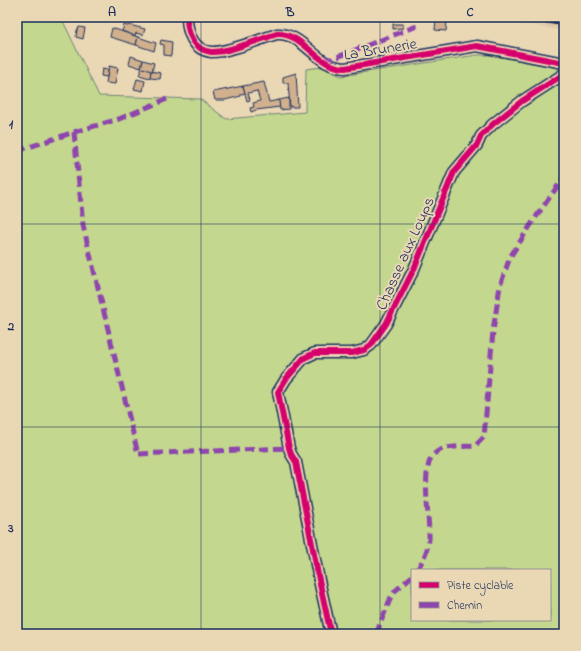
<svg xmlns="http://www.w3.org/2000/svg" width="581" height="651" viewBox="0 0 581 651" font-family="'Indie Flower',sans-serif">
<style>
.built{fill:#dec9a8}
.green{fill:#c3d88e;stroke:#6f8476;fill-rule:evenodd}
.building{fill:#d0b08d;stroke:#1b2f5e}
.lines{fill:none;stroke-linecap:round;stroke-linejoin:round}
.minor-casing{stroke:#1b2f5e;stroke-width:13}
.minor{stroke:#ead8b5;stroke-width:10}
.rail-casing{stroke:#1b2f5e;stroke-width:4}
.rail{stroke:#ead8b5;stroke-width:2.5;stroke-dasharray:8;stroke-linecap:butt}
.quiet{stroke:#8e44ad;stroke-width:5;stroke-dasharray:10 5;stroke-linecap:butt}
.cycleway-casing{stroke:#ead8b5;stroke-width:8}
.cycleway{stroke:#d6006c;stroke-width:6}
.grid{fill:none;stroke:#1b2f5e;stroke-width:1;stroke-opacity:0.55}
.labels{text-anchor:middle;stroke-width:4;stroke-linejoin:round;paint-order:stroke}
.street-label{font-size:16px;fill:#1b2f5e;stroke:#ead8b5}
.neatline{fill:none;stroke:#1b2f5e;stroke-width:1.5}
.grid-label{font-size:13px;text-anchor:middle;font-weight:bold;fill:#1b2f5e}
</style>
<rect width="100%" height="100%" fill="#ead8b5"/>
<filter id="ink" filterUnits="userSpaceOnUse"><feTurbulence type="fractalNoise" baseFrequency=".025" numOctaves="2"/><feDisplacementMap in="SourceGraphic" scale="8" xChannelSelector="R" yChannelSelector="G"/><feConvolveMatrix kernelMatrix="1 2 1 2 8 2 1 2 1" color-interpolation-filters="sRGB"/></filter>
<g filter="url(#ink)">
<!-- built -->
<path class="built" d="M425,17H564V31L538,26L474,19Z"/>
<!-- green -->
<path class="green" d="M17,17H61L99,96L200,99L226,119L305,112L306,69L322,67L341,76L477,55H489L564,69V634H17ZM412,570H550V620H412Z"/>
<!-- building -->
<g class="building">
<path d="M436,18H444V20L447,21L446,31L435,30Z"/>
<path d="M393,24H403V28L393,29Z"/>
<path d="M124,25L128,26L129,25L145,29L143,35L136,33L135,36L122,31Z"/>
<path d="M79,27L85,28L83,39L76,37L77,30H78Z"/>
<path d="M112,28L138,37L136,45L110,37Z"/>
<path d="M138,37L156,43L154,51L136,45Z"/>
<path d="M161,40L172,42L171,56L164,55V45L160,44Z"/>
<path d="M131,56L143,60L141,68L129,64Z"/>
<path d="M143,60L154,63L152,72L141,68Z"/>
<path d="M109,66L118,68L115,84L106,83Z"/>
<path d="M143,68L151,71L150,78L139,75L141,70Z"/>
<path d="M102,69L108,70L107,77L101,76Z"/>
<path d="M151,71L161,73L160,79L150,78Z"/>
<path d="M296,73L298,107H290L288,83H283V77Z"/>
<path d="M137,79L145,81L143,91L134,89Z"/>
<path d="M264,82L269,102L279,100L280,107L256,110L251,112L250,108L254,107L253,103L260,101L257,91L248,93L250,100L247,101L243,86Z"/>
<path d="M243,86L245,93L241,94V96L225,100H215L213,92Z"/>
<path d="M289,98V109L280,110L279,100Z"/>
</g>
<g class="lines">
<!-- minor casing -->
<g class="minor-casing">
<g id="minor">
<path d="M187,17C187,32 193,50 211,52C227,53 260,39 277,34C305,33 315,67 345,68L477,46L564,63"/>
<path d="M331,634L319,580L296,462L291,454L289,448L278,392L286,379L304,358L315,353H352L364,350L371,345L386,324L414,269L454,172L477,145L481,136L493,124L522,101L564,74"/>
</g>
</g>
<!-- minor -->
<use href="#minor" class="minor"/>
<!-- rail casing -->
<g class="rail-casing">
<path id="rail" d="M511,17L564,24"/>
</g>
<!-- rail -->
<use href="#rail" class="rail"/>
<!-- quiet -->
<g class="quiet">
<path d="M323,59H332L417,26"/>
<path d="M74,132L83,225L138,454L289,448"/>
<path d="M17,151L74,132L119,119L167,99"/>
<path d="M417,570C423,561 428,550 429,539C430,520 420,467 434,454C444,445 463,447 475,446L484,437L493,331L500,286L510,257L538,214L564,177"/>
<path d="M376,634L391,597L395,591L412,576"/>
</g>
<!-- cycleway casing -->
<g class="cycleway-casing">
<g id="cycleway">
<path d="M187,17C187,32 193,50 211,52C227,53 260,39 277,34C305,33 315,67 345,68L477,46L564,63"/>
<path d="M331,634L319,580L296,462L291,454L289,448L278,392L286,379L304,358L315,353H352L364,350L371,345L386,324L414,269L454,172L477,145L481,136L493,124L522,101L564,74"/>
</g>
</g>
<!-- cycleway -->
<use href="#cycleway" class="cycleway"/>
</g>
</g>
<!-- grid -->
<path class="grid" d="M201,17V634M380,17V634M17,224H564M17,427H564"/>
<g class="labels">
<!-- street labels -->
<g class="street-label">
<text transform="translate(380 48) rotate(-9)" y="6">La Brunerie</text>
<text transform="translate(404 253) rotate(-66)" y="6">Chasse aux Loups</text>
</g>
</g>
<!-- margin -->
<rect width="581" height="651" fill="none" stroke="#ead8b5" stroke-width="44"/>
<!-- legend -->
<rect x="411" y="569" width="140" height="52" fill="#ead8b5" stroke="#979492"/>
<rect x="419" y="582" width="20" height="6" fill="#d6006c" stroke="#979492"/>
<text x="447" y="589" font-size="12" fill="#1b2f5e">Piste cyclable</text>
<rect x="419" y="602" width="20" height="6" fill="#8e44ad" stroke="#979492"/>
<text x="447" y="609" font-size="12" fill="#1b2f5e">Chemin</text>
<rect x="22" y="22" width="537" height="607" class="neatline"/>
<g class="grid-label">
<text x="112" y="16">A</text>
<text x="290" y="16">B</text>
<text x="470" y="16">C</text>
<text x="11" y="128">1</text>
<text x="11" y="330">2</text>
<text x="11" y="532">3</text>
</g>
</svg>
